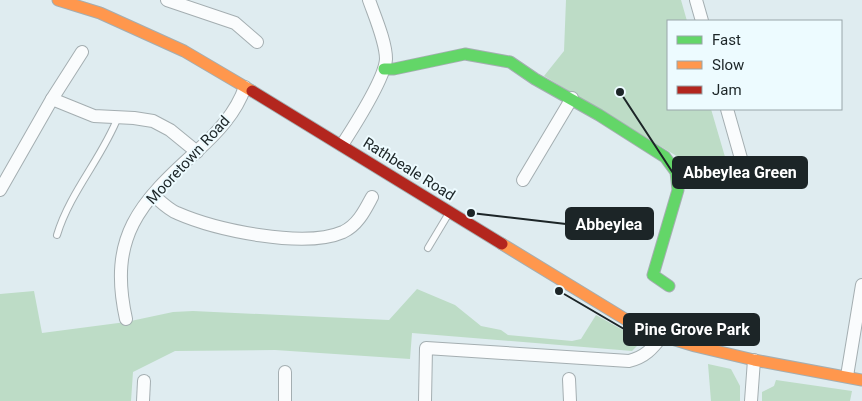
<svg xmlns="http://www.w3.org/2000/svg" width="862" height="401" viewBox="0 0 862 401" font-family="Roboto,sans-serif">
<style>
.green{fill:#bddcc6}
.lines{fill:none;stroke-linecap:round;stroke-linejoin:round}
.lane-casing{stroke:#a4aeb1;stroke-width:8}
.street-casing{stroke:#a4aeb1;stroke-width:14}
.fast-casing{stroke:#a4aeb1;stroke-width:13}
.slow-casing{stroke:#a4aeb1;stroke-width:13}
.jam-casing{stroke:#a4aeb1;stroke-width:13}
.lane{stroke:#fafcfd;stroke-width:6}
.street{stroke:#fafcfd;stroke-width:12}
.fast{stroke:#63d668;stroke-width:11}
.slow{stroke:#ff974d;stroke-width:11}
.jam{stroke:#b3261e;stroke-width:11}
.labels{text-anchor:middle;stroke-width:4;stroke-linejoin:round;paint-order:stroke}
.street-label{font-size:15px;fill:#1c2527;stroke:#edfbff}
.leader{fill:none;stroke:#1c2527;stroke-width:2}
.callout-dot{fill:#1c2527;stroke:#edfbff;stroke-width:2}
.callout{fill:#1c2527;stroke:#1c2527;stroke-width:2}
.callout-label{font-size:16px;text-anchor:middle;font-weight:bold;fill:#fff}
</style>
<rect width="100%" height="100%" fill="#dfecf0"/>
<!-- green -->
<g class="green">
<path d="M566,0H681L687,21H668V109H711L730,174L693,173L687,165L680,158L544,76L564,51Z"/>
<path d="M417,289L455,305L481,326L501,330L508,335L572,341L581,339L596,315L637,338L640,343L632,351L412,333L410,359L275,350L175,351L133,372L131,401H0V294L34,291L42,333L126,322L173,312L193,311L389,320Z"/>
<path d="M708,364L731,369L740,386V401H711Z"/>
<path d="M776,380L852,391L850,401H762V392L774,386Z"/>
</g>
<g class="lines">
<!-- lane casing -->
<g class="lane-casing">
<g id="lane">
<path d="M57,235C70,192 102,158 118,117"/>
<path d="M428,248L449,213"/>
</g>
</g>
<!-- street casing -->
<g class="street-casing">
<g id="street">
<path d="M167,0L235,23L257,42"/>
<path d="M696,0L702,21"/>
<path d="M52,99L94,116L134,118L153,121L170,130L197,152"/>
<path d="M727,109L742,162"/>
<path d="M342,145C353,128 385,78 386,59C386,42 375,17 369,0"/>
<path d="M523,180L572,98"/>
<path d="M0,190L52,99L82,52"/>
<path d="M153,195C160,201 169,210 177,213C216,230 304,249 343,232C358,225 365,210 372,197"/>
<path d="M126,319C108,237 139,203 197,151C217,133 236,113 245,87"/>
<path d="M847,376L862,285"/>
<path d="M569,379L570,401"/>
<path d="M143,401L144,381"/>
<path d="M285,401V372"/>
<path d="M425,401L426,348L629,361C645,357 652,349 662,336"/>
<path d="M751,401L754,360"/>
</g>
</g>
<!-- fast casing -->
<g class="fast-casing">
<path id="fast" d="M384,69H394L465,54L510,62L535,79L599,115L665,157L676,172L678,190L653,275L669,286"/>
</g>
<!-- slow casing -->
<g class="slow-casing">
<g id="slow">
<path d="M58,0L100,13L184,51L252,91"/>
<path d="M502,244L625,319L662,336L695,346L754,360L862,380"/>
</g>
</g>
<!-- jam casing -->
<g class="jam-casing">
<path id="jam" d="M252,91L502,244"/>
</g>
<!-- lane -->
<use href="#lane" class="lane"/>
<!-- street -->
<use href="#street" class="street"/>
<!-- fast -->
<use href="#fast" class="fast"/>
<!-- slow -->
<use href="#slow" class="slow"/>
<!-- jam -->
<use href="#jam" class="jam"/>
</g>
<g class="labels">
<!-- street labels -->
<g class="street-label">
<text transform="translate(188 160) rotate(-47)" y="5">Mooretown Road</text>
<text transform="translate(409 169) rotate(32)" y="5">Rathbeale Road</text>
</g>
</g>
<!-- callouts -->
<path class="leader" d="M620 92L673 173M471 213L566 224M559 291L624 329"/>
<g class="callout-dot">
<circle cx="620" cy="92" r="5"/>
<circle cx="471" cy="213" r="5"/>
<circle cx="559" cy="291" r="5"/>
</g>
<g class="callout">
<rect x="673" y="157" width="134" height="31" rx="5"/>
<rect x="566" y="208" width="87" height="31" rx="5"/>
<rect x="624" y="314" width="135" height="31" rx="5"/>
</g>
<g class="callout-label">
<text x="740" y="178">Abbeylea Green</text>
<text x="609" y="230">Abbeylea</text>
<text x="692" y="335">Pine Grove Park</text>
</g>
<!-- legend -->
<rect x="667" y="20" width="175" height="90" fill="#edfbff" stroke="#99a5a9"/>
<rect x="677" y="36" width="25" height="8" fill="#63d668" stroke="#99a5a9"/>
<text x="712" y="45" font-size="15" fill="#1c2527">Fast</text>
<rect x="677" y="61" width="25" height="8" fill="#ff974d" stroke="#99a5a9"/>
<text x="712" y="70" font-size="15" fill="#1c2527">Slow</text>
<rect x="677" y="86" width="25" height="8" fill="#b3261e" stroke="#99a5a9"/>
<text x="712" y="95" font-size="15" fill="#1c2527">Jam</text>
</svg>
